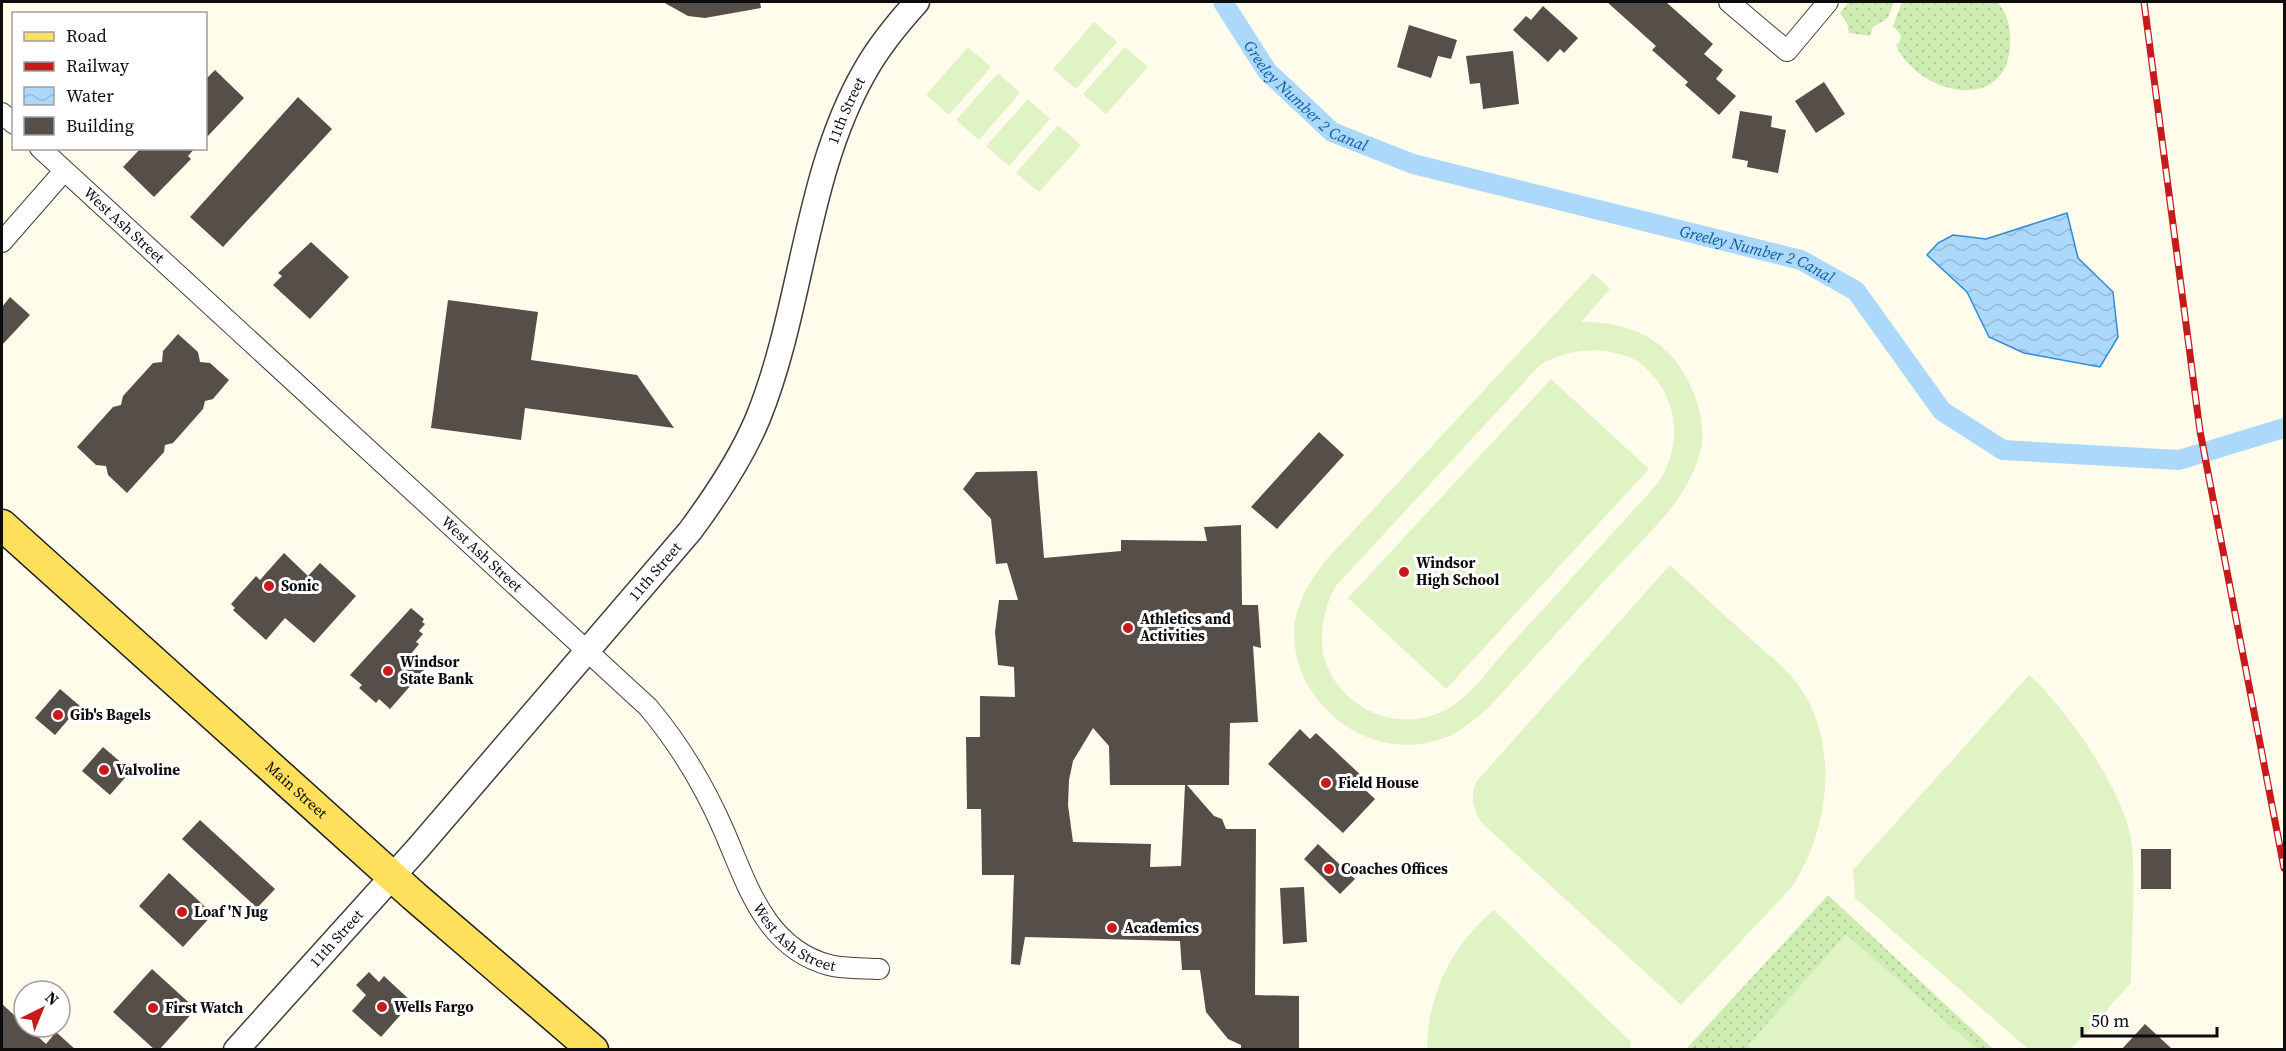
<svg xmlns="http://www.w3.org/2000/svg" width="2286" height="1051" viewBox="0 0 2286 1051" font-family="'Source Serif 4',serif">
<style>
.grass{fill:url(#grass-dots)}
.pitch{fill:#e0f3c5;fill-rule:evenodd}
.water{fill:url(#water-waves);stroke:#2d8bd7;stroke-width:1.5}
.lines{fill:none;stroke-linecap:round;stroke-linejoin:round}
.canal{stroke:#acd9fb;stroke-width:20}
.building{fill:#564e48;fill-rule:evenodd}
.minor-casing{stroke:#3f3f3f;stroke-width:22}
.tertiary-casing{stroke:#3f3f3f;stroke-width:27}
.primary-casing{stroke:#1d1d1d;stroke-width:33}
.minor{stroke:#fff;stroke-width:20}
.tertiary{stroke:#fff;stroke-width:24}
.primary{stroke:#ffe05c;stroke-width:30}
.rail-casing{stroke:#c61b1a;stroke-width:7}
.rail{stroke:#fff;stroke-width:4.5;stroke-dasharray:14;stroke-linecap:butt}
.poi-dot{fill:#c61b1a;stroke:#fff;stroke-width:2}
.labels{text-anchor:middle;stroke-width:6;stroke-linejoin:round;paint-order:stroke}
.street-label{font-size:15px;fill:#0c0c0c;stroke:#fff}
.poi-label{font-size:15px;font-weight:bold;fill:#0c0c0c;stroke:#fff;text-anchor:start}
.water-label{font-size:16px;font-style:italic;fill:#0d5ca7;stroke:#fff}
</style>
<defs>
<pattern id="grass-dots" width="8" height="8" patternUnits="userSpaceOnUse" patternTransform="scale(1.5)"><rect width="8" height="8" fill="#cdecb2"/><path d="M2 2h.1M6 6h.1" fill="none" stroke="#afc998" stroke-width="1.8" stroke-linecap="round"/></pattern>
<pattern id="water-waves" width="16" height="10" patternUnits="userSpaceOnUse" patternTransform="scale(1.5)"><rect width="16" height="10" fill="#acd9fb"/><path d="M0 5q4-4 8 0t8 0" fill="none" stroke="#93b9d6"/></pattern>
</defs>
<rect width="100%" height="100%" fill="#fffcec"/>
<!-- grass -->
<g class="grass">
<path d="M1849,2H1894L1888,18L1873,27L1870,36L1849,33L1847,23L1840,13Z"/>
<path d="M1902,2H1998C2008,16 2011,28 2010,46C2006,115 1917,94 1896,45L1900,41L1901,35L1893,26Z"/>
<path d="M1828,895L1993,1049L1685,1050Z"/>
</g>
<!-- pitch -->
<g class="pitch">
<path d="M1094,22L1117,42L1076,89L1053,69Z"/>
<path d="M968,47L991,67L949,115L926,95Z"/>
<path d="M1125,47L1148,67L1106,114L1083,94Z"/>
<path d="M998,73L1020,93L979,140L956,120Z"/>
<path d="M1028,99L1050,119L1009,166L986,146Z"/>
<path d="M1058,125L1081,145L1039,192L1016,173Z"/>
<path d="M1593,273L1610,289L1581,322C1618,321 1658,333 1680,367C1695,390 1708,424 1700,453C1687,503 1640,541 1606,579C1567,622 1528,664 1489,707C1475,719 1461,732 1444,738C1375,765 1297,709 1294,637C1293,608 1309,581 1327,559ZM1596,350C1611,352 1628,354 1640,363C1679,394 1684,444 1658,483C1609,537 1560,591 1511,644C1493,664 1468,700 1443,711C1405,730 1359,716 1335,681C1315,653 1320,616 1335,587L1540,365C1558,354 1575,351 1596,350Z"/>
<path d="M1551,379L1649,469L1446,689L1348,598Z"/>
<path d="M1670,565C1697,590 1724,615 1752,640C1765,652 1780,663 1792,677C1842,736 1831,829 1791,888L1681,1005L1483,824C1473,810 1470,798 1476,782Z"/>
<path d="M2029,675C2067,709 2127,794 2132,846C2136,891 2131,938 2131,983L2071,1049H2028L1855,898L1853,870Z"/>
<path d="M1494,910L1630,1041L1631,1049H1427C1428,994 1451,946 1494,910Z"/>
<path d="M1846,934L1977,1049H1753L1748,1045Z"/>
</g>
<!-- water -->
<path class="water" d="M2067,213L2078,258L2113,292L2118,337L2100,367L2024,353L1989,337L1967,292L1927,255L1938,243L1953,235L1986,239Z"/>
<g class="lines">
<!-- canal -->
<path class="canal" id="s1" d="M1223,2L1267,71L1332,132L1413,164L1801,260L1856,291L1942,411L2003,450L2179,460L2284,428"/>
</g>
<!-- building -->
<g class="building">
<path d="M663,2H760L761,8L705,18L688,16Z"/>
<path d="M1607,2H1666L1713,44L1704,54L1723,70L1716,79L1736,96L1719,115L1685,85L1688,82L1652,50L1656,46Z"/>
<path d="M1543,6L1578,38L1564,53L1560,49L1548,62L1513,30L1526,16L1531,20Z"/>
<path d="M1409,25L1457,40L1451,59L1438,56L1431,78L1397,67Z"/>
<path d="M1513,51L1519,104L1483,109L1480,83L1470,84L1466,56Z"/>
<path d="M215,70L244,98L206,138V79Z"/>
<path d="M1824,82L1845,114L1816,133L1795,101Z"/>
<path d="M298,97L332,129L223,247L190,217Z"/>
<path d="M1740,111L1772,116L1771,127L1786,130L1778,173L1747,167L1748,161L1732,158Z"/>
<path d="M141,148H195L188,156L191,159L154,197L123,167Z"/>
<path d="M311,242L349,277L310,319L273,285L282,276L278,273Z"/>
<path d="M10,297L30,315L2,345V307Z"/>
<path d="M448,300L538,312L531,360L637,375L674,428L525,408L521,440L431,428Z"/>
<path d="M178,334L198,352L200,362L210,363L229,380L213,399L205,401L203,409L173,443L165,445L164,452L127,493L108,475L106,466L96,465L77,447L113,407L121,405L123,396L153,363L162,362L163,351Z"/>
<path d="M1319,432L1344,455L1277,529L1251,507Z"/>
<path d="M1037,471L1044,558L1121,551V540L1207,541L1204,527L1241,525L1242,605H1258L1261,648L1253,646L1258,722L1230,723L1229,785H1187L1214,816L1222,819L1226,829H1256L1255,995L1299,996V1050H1241V1045L1228,1039L1206,1012L1200,970H1182L1180,941L1025,937L1020,965L1011,964L1014,875H982L981,809H967L966,737H980V696L1015,697L1014,667L998,665L995,632L999,600H1018L1007,563L996,564L991,519L963,489L976,472ZM1093,728L1109,746L1110,785H1185L1181,866L1150,867L1151,844L1073,842L1068,805L1069,780L1073,761Z"/>
<path d="M284,553L308,576L320,563L356,596L314,643L285,618L266,640L233,610L235,608L231,604L256,576L260,580Z"/>
<path d="M411,608L424,619L422,622L425,624L419,631L423,634L416,642L419,644L411,654L426,668L390,709L379,699L376,703L359,688L362,685L350,675Z"/>
<path d="M60,689L80,706L55,735L35,718Z"/>
<path d="M1300,729L1310,739L1316,733L1366,780L1361,786L1375,799L1343,833L1268,764Z"/>
<path d="M103,747L131,771L110,795L82,771Z"/>
<path d="M200,820L275,889L257,908L182,839Z"/>
<path d="M1318,844L1355,879L1340,894L1304,859Z"/>
<rect x="2141" y="849" width="30" height="40"/>
<path d="M169,873L213,914L183,947L139,906Z"/>
<path d="M1304,887L1307,942L1283,944L1280,888Z"/>
<path d="M152,969L196,1009L159,1050H155L113,1012Z"/>
<path d="M369,972L379,982L384,976L412,1002L381,1037L352,1011L366,995L356,985Z"/>
<path d="M2,1004L46,1044L56,1032L76,1050H2Z"/>
<path d="M2145,1024L2173,1050H2121Z"/>
</g>
<g class="lines">
<!-- minor casing -->
<g class="minor-casing">
<g id="minor">
<path d="M1729,2L1787,51L1828,2"/>
<path d="M2,113L14,124"/>
<path id="s2" d="M40,148L648,707C680,745 704,785 724,831C747,884 765,948 829,965C844,969 863,968 879,969"/>
<path d="M2,242L64,171"/>
</g>
</g>
<!-- tertiary casing -->
<g class="tertiary-casing">
<g id="tertiary">
<path id="s3" d="M236,1050L419,847L690,531C716,496 741,459 758,418C803,307 805,175 865,71C879,46 898,23 917,2"/>
</g>
</g>
<!-- primary casing -->
<g class="primary-casing">
<g id="primary">
<path id="s4" d="M2,525L414,896L593,1050"/>
</g>
</g>
<!-- minor -->
<use href="#minor" class="minor"/>
<!-- tertiary -->
<use href="#tertiary" class="tertiary"/>
<!-- primary -->
<use href="#primary" class="primary"/>
<!-- rail casing -->
<g class="rail-casing">
<path id="rail" d="M2144,2L2200,431L2284,868"/>
</g>
<!-- rail -->
<use href="#rail" class="rail"/>
</g>
<!-- markers -->
<g class="poi-dot">
<circle cx="1404" cy="572" r="6"/>
<circle cx="269" cy="586" r="6"/>
<circle cx="1128" cy="628" r="6"/>
<circle cx="388" cy="671" r="6"/>
<circle cx="58" cy="715" r="6"/>
<circle cx="104" cy="770" r="6"/>
<circle cx="1326" cy="783" r="6"/>
<circle cx="1329" cy="869" r="6"/>
<circle cx="182" cy="912" r="6"/>
<circle cx="1112" cy="928" r="6"/>
<circle cx="382" cy="1007" r="6"/>
<circle cx="153" cy="1008" r="6"/>
</g>
<g class="labels">
<!-- street labels -->
<g class="street-label">
<text dy="5" stroke="none"><textPath href="#s3" startOffset="1142">11th Street</textPath></text>
<text dy="5" stroke="none"><textPath href="#s2" startOffset="114">West Ash Street</textPath></text>
<text dy="5" stroke="none"><textPath href="#s2" startOffset="600">West Ash Street</textPath></text>
<text dy="5" stroke="none"><textPath href="#s3" startOffset="636">11th Street</textPath></text>
<text dy="5" stroke="none"><textPath href="#s4" startOffset="396">Main Street</textPath></text>
<text dy="5" stroke="none"><textPath href="#s2" startOffset="1104">West Ash Street</textPath></text>
<text dy="5" stroke="none"><textPath href="#s3" startOffset="150">11th Street</textPath></text>
</g>
<!-- poi labels -->
<g class="poi-label">
<text x="1416" y="568">Windsor<tspan x="1416" dy="17">High School</tspan></text>
<text x="281" y="591">Sonic</text>
<text x="1140" y="624">Athletics and<tspan x="1140" dy="17">Activities</tspan></text>
<text x="400" y="667">Windsor<tspan x="400" dy="17">State Bank</tspan></text>
<text x="70" y="720">Gib's Bagels</text>
<text x="116" y="775">Valvoline</text>
<text x="1338" y="788">Field House</text>
<text x="1341" y="874">Coaches Offices</text>
<text x="194" y="917">Loaf 'N Jug</text>
<text x="1124" y="933">Academics</text>
<text x="394" y="1012">Wells Fargo</text>
<text x="165" y="1013">First Watch</text>
</g>
<!-- water labels -->
<g class="water-label">
<text dy="6" stroke="none"><textPath href="#s1" startOffset="128">Greeley Number 2 Canal</textPath></text>
<text dy="6" stroke="none"><textPath href="#s1" startOffset="614">Greeley Number 2 Canal</textPath></text>
</g>
</g>
<!-- border -->
<rect width="2286" height="1051" fill="none" stroke="#0c0c0c" stroke-width="6"/>
<!-- legend -->
<rect x="12" y="12" width="195" height="138" fill="#ffffff" stroke="#9e9e9e" stroke-width="1.5"/>
<rect x="24" y="32" width="30" height="9" fill="#ffe05c" stroke="#9e9e9e" stroke-width="1.5"/>
<text x="66" y="42" font-size="18" fill="#0c0c0c">Road</text>
<rect x="24" y="62" width="30" height="9" fill="#c61b1a" stroke="#9e9e9e" stroke-width="1.5"/>
<text x="66" y="72" font-size="18" fill="#0c0c0c">Railway</text>
<rect x="24" y="87" width="30" height="18" fill="url(#water-waves)" stroke="#9e9e9e" stroke-width="1.5"/>
<text x="66" y="102" font-size="18" fill="#0c0c0c">Water</text>
<rect x="24" y="117" width="30" height="18" fill="#564e48" stroke="#9e9e9e" stroke-width="1.5"/>
<text x="66" y="132" font-size="18" fill="#0c0c0c">Building</text>
<!-- north arrow -->
<g transform="translate(42 1009) rotate(43)"><circle r="28" fill="#ffffff" stroke="#9e9e9e" stroke-width="1.5"/>
<path d="M0-4.5L10 22L0 15L-10 22Z" fill="#c61b1a"/>
<text y="-9" font-size="16" font-weight="bold" text-anchor="middle" fill="#0c0c0c">N</text>
</g>
<!-- scale -->
<path d="M2082 1027v9h135v-9" fill="none" stroke="#0c0c0c" stroke-width="3"/>
<text x="2091" y="1027" font-size="18" fill="#0c0c0c" stroke="#ffffff" stroke-width="4.5" paint-order="stroke">50 m</text>
</svg>
